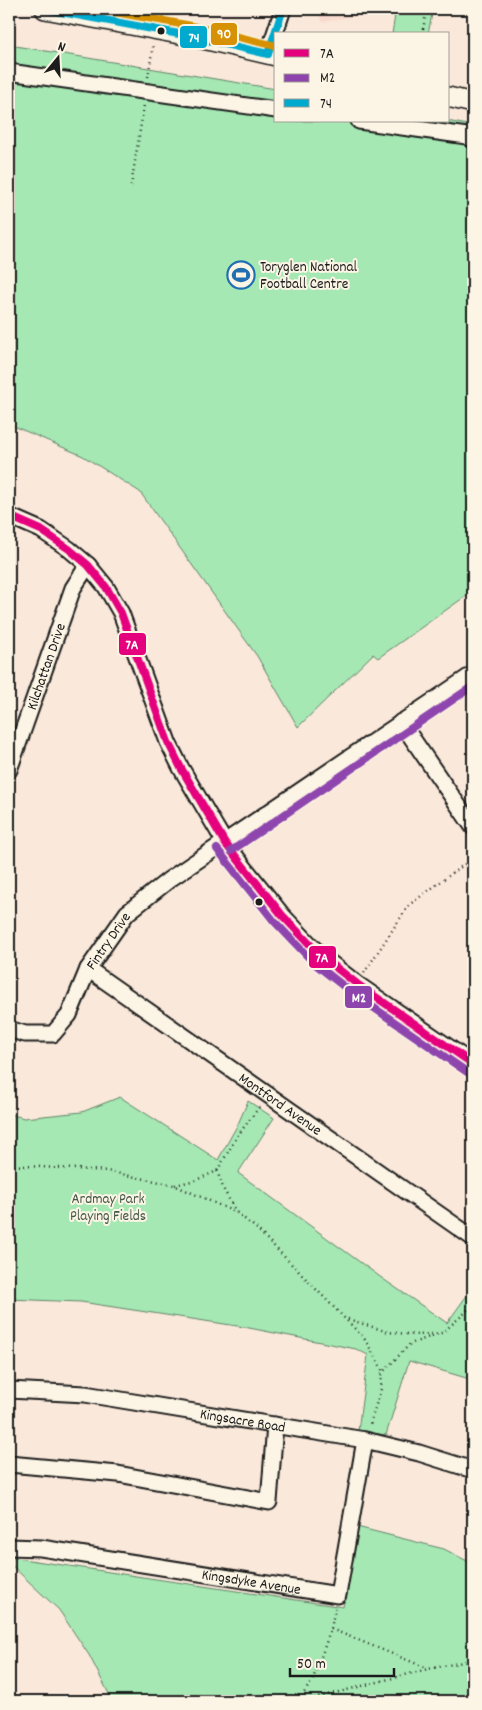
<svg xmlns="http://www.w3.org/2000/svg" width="482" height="1710" viewBox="0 0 482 1710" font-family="Dekko,sans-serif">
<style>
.built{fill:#f7d9cd}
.green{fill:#a5e8b3;stroke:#608268}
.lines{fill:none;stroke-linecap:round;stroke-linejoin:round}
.minor-casing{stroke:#1c1c1c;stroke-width:19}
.major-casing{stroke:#1c1c1c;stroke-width:22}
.path{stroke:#1c1c1c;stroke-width:2.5;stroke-dasharray:1 4;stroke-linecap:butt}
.minor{stroke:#fcf5e5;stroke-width:15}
.major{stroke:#fcf5e5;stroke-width:19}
.bus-1-casing{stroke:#fcf5e5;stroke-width:11}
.bus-2-casing{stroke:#fcf5e5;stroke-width:11}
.bus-3-casing{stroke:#fcf5e5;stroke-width:11}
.bus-4-casing{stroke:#fcf5e5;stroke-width:11}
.bus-1{stroke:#e5007d;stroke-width:8}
.bus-2{stroke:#8e44ad;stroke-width:8}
.bus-3{stroke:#00a9ce;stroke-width:8}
.bus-4{stroke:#d69104;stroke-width:8}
.bus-dot{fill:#1c1c1c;stroke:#fcf5e5;stroke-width:2}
.labels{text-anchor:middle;stroke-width:4;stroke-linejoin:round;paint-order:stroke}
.poi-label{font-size:15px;fill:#1c1c1c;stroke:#fcf5e5;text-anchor:start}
.street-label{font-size:15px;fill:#1c1c1c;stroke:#fcf5e5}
.park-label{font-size:15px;fill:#455949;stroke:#fcf5e5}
.line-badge{stroke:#fcf5e5;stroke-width:2}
.badge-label{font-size:14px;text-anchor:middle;font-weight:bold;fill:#fff}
</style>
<rect width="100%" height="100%" fill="#fae8da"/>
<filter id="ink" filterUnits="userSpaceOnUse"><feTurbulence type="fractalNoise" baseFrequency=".02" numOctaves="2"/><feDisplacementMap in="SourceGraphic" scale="10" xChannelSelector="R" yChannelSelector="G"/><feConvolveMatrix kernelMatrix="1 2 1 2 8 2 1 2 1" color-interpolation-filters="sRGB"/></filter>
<g filter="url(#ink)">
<!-- built -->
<path class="built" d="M315,9H389L388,10L322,22Z"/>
<!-- green -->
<g class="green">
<path d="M396,9H433L428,34H392Z"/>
<path d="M9,45L276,89V121H447L473,126V591L378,658L373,654L298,727L257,656L140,492L83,456L9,424Z"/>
<path d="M120,1097L218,1160L238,1124L248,1101L274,1118L238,1173L383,1279L447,1323L473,1287V1339L471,1342L473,1343V1380L409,1361L386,1435L358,1431L368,1355L356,1349L244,1327L81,1302L9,1299V1114L24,1118L82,1112Z"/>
<path d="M357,1527L444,1549L473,1564V1701H111L108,1692L89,1655L59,1610L9,1563V1557L343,1607Z"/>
</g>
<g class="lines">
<!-- minor casing -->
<g class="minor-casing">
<g id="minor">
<path d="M268,54L283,9"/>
<path d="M9,72L276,110"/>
<path d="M359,121L467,136L473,140"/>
<path d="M9,516L41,530L69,549L88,565L106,587L121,613L168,742L181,768L225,843L282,915L320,955L357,984L473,1064"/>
<path d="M401,722L473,827"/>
<path id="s1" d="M9,770L73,588L88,565"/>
<path id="s2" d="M88,969L473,1238"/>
<path id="s3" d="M9,1029L25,1034H53L69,1015L88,969L127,913L170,879L473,674"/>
<path id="s4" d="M9,1390L85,1394L365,1440L419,1453L473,1470"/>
<path d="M9,1464L118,1474L269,1502L275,1425"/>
<path id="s5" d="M9,1547L41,1548L338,1595L365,1440"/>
</g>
</g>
<!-- major casing -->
<g class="major-casing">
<g id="major">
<path d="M45,9L190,36L276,56"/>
<path d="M448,97L473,103"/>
</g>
</g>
<!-- path -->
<g class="path">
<path d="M422,34L427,9"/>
<path d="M148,77L153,46"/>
<path d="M131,186L144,105"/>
<path d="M364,973L409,905L473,858"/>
<path d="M9,1165L107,1171L174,1185L237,1213L256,1228L364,1338L382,1369L381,1389L369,1427"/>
<path d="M217,1171L224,1190L236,1212"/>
<path d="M175,1185L196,1180L217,1171L238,1135L260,1106"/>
<path d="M348,1319L388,1332L418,1335L442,1333L466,1312L473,1302"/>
<path d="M381,1374L410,1344L438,1334"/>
<path d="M331,1629L427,1668"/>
<path d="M299,1701L313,1679L331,1629L335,1608"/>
<path d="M304,1701L428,1669L473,1660"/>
</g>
<!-- minor -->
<use href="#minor" class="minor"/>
<!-- major -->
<use href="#major" class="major"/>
<!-- bus-1 casing -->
<g class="bus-1-casing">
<path id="bus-1" d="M9,516L41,530L69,549L88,565L106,587L121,613L168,742L181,768L225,843L282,915L320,955L357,984L473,1064"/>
</g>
<!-- bus-2 casing -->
<g class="bus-2-casing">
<g id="bus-2">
<path d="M217,849L274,921L314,963L351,992L467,1072"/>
<path d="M231,851L473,686"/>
</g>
</g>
<!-- bus-3 casing -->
<g class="bus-3-casing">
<g id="bus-3">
<path d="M45,9L190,36L268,54"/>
<path d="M268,54L283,9"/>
</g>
</g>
<!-- bus-4 casing -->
<g class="bus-4-casing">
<path id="bus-4" d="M98,9L192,26L276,46"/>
</g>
<!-- bus-1 -->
<use href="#bus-1" class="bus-1"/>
<!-- bus-2 -->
<use href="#bus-2" class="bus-2"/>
<!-- bus-3 -->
<use href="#bus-3" class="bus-3"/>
<!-- bus-4 -->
<use href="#bus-4" class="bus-4"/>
</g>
</g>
<!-- icons -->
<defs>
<g id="stadium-ring" transform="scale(1.4375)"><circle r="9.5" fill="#fcf5e5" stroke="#1f6fb2" stroke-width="1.5"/><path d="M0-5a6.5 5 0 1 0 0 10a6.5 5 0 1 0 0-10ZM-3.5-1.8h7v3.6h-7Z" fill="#1f6fb2"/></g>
</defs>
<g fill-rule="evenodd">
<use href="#stadium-ring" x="241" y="275"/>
</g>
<!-- markers -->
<g class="bus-dot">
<circle cx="161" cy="31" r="4.5"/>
<circle cx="259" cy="902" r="4.5"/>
</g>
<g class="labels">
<!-- poi labels -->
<g class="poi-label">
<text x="260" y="271">Toryglen National<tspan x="260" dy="17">Football Centre</tspan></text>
</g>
<!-- street labels -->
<g class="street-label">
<text dy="5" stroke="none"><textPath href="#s1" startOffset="110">Kilchattan Drive</textPath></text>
<text dy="5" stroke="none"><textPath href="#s3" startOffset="154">Fintry Drive</textPath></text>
<text dy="5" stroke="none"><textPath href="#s2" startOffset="235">Montford Avenue</textPath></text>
<text dy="5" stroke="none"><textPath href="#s4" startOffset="236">Kingsacre Road</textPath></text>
<text dy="5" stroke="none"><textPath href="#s5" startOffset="245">Kingsdyke Avenue</textPath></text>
</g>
<!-- park labels -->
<g class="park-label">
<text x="108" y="1203">Ardmay Park<tspan x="108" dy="17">Playing Fields</tspan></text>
</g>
</g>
<g class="line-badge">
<rect x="210" y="22" width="28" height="24" rx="5" fill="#d69104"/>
<rect x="179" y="25" width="29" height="24" rx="5" fill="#00a9ce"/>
<rect x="118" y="632" width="29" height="24" rx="5" fill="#e5007d"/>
<rect x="308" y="945" width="29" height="24" rx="5" fill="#e5007d"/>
<rect x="344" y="985" width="29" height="24" rx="5" fill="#8e44ad"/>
</g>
<g class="badge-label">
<text x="224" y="38">90</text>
<text x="194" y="42">74</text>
<text x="132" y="649">7A</text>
<text x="322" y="962">7A</text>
<text x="359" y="1002">M2</text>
</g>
<!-- margin -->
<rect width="482" height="1710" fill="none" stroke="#fcf5e5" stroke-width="30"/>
<rect x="15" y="15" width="452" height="1680" fill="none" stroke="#1c1c1c" stroke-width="2" filter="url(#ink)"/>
<!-- legend -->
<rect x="274" y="32" width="175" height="90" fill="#fcf5e5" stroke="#a29e95"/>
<rect x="284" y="49" width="25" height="8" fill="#e5007d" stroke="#a29e95"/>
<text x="320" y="58" font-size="15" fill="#1c1c1c">7A</text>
<rect x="284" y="74" width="25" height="8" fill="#8e44ad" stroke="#a29e95"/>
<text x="320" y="82" font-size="15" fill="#1c1c1c">M2</text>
<rect x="284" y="99" width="25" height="8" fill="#00a9ce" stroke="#a29e95"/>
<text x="320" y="108" font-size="15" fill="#1c1c1c">74</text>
<!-- north arrow -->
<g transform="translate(58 58) rotate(18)" stroke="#fcf5e5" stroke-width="4" paint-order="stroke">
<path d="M0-4L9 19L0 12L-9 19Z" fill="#1c1c1c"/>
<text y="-8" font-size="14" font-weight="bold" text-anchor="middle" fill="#1c1c1c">N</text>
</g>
<!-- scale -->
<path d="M290 1668v8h104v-8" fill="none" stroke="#1c1c1c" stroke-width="2.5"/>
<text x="297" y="1668" font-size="15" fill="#1c1c1c" stroke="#fcf5e5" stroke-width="4" paint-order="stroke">50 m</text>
</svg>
